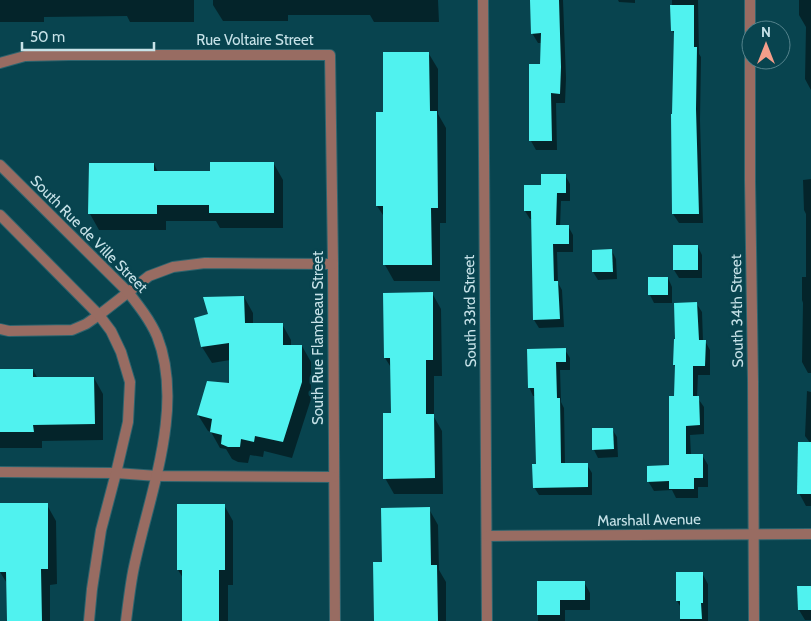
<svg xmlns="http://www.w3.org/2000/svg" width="811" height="621" viewBox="0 0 811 621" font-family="Cabin,sans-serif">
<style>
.shadow{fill:#0007}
.building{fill:#50f2ef}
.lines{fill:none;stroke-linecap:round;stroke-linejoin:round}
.lane-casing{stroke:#2e646e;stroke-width:12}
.street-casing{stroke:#2e646e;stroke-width:12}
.lane{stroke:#986c62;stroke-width:10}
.street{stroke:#986c62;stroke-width:10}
.labels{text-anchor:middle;stroke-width:5;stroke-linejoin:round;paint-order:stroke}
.street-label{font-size:15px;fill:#c7e2e8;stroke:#08444f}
</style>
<rect width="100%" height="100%" fill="#08444f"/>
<!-- shadow -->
<g class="shadow">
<path d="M0,0H194V22H130L127,16L44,17V22H0Z"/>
<path d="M213,0H438L439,22H374L370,15H288V21H223L213,5Z"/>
<path d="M531,0H563L566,78L565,103H556L557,150H536L531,141L542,66V43H538L532,33Z"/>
<path d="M618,0H635V3L619,2Z"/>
<path d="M672,0H698L699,54L701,57L700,120L703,223H679L673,214L675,35L672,30Z"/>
<path d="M799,0H811V90L805,79L806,27L799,15Z"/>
<path d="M429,54L438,69V114L446,128V223H440V281H394L385,265V218L377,206L385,113Z"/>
<path d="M154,164L158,172H211L274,164L283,180V228H220L216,221H166V230H99L90,214Z"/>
<path d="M565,175L570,184V201H561L560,227L568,226L573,235V252H557L558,283L562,290L564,327L539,328L534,320L532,219H530L525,211L542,186Z"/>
<path d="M811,179V373H808L802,362L803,303L802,300V277H806V214L804,210L803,180Z"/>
<path d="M698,247L702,255V278H679L674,270Z"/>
<path d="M612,251L616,259L617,279L598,280L593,272Z"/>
<path d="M668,278L672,287V303H654L650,295Z"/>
<path d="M432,293L441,309L442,376H434V417L442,431L443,494H394L385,478L392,414V369L385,358Z"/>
<path d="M244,297L253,313V324H282L291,340V346H302L311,362V399L292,458L264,451L263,457L250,455L248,463L238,462L232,459L226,449L220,448L211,432L208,431L198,415L230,384V360L212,363L202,347L209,315Z"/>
<path d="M696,303L702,312L703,341H705L710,350V375H698L697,397L704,407V434L690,435L691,455H702L708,465V487H698V498H676L672,490L654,491L648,481L670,467L675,398L676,368L674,365L675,340Z"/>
<path d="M565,350L570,358V370H560L561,402L564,408L565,465H587L592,473V495H539L534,487L537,465L536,396H533L529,387Z"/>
<path d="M0,370H33L38,379L94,378L103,394V440L42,441V448H0Z"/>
<path d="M807,391L811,392V444L805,436Z"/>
<path d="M612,429L617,437L618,457L598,458L594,450Z"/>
<path d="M811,469V506H806L799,493Z"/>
<path d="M0,505H47L56,521L57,584L50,585V621H8V585L0,572Z"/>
<path d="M224,505L233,521V585H228V621H183V578L178,570Z"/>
<path d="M429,509L438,525L439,570L446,582V621H375L383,564Z"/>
<path d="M702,573L708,584V621H680V606L677,601Z"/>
<path d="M538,582H584L590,593V610H565V621H538Z"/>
<path d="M811,587V621V620H805L799,610Z"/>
</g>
<!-- building -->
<g class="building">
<path d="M530,0H559L561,67L560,94L551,93L552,141H529V64H540L541,33L531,34Z"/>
<path d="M670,5H694V47H697L696,109L699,214H672L671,114H672L674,31H671Z"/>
<path d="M383,52H429L430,111H437L438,208H431L432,265H383V206H376V112H383Z"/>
<path d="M210,162H274V213H209V205H157V214H88L89,163H154V171H210Z"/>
<path d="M541,174H566V193H557L556,225H569V244H553L554,281H558L560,319L533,320L531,211H524V185H541Z"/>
<rect x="673" y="245" width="25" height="25"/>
<path d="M612,249L613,272H592V250Z"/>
<rect x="648" y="277" width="20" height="18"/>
<path d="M433,292V360H426V414H434L435,478L383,479V413H391L390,358H384L383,293Z"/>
<path d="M244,296L245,323H283V345H302V382L283,442L255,436L254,442L241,439L240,447H228L221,444L222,435L210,432L212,419L197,415L207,381L229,383V343L201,347L194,318L208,314L203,297Z"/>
<path d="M697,302L699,340H706L705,366H693V396H699L700,425L686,426V454H703V478H694V489H669V481L647,482V466L669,465V396H674L675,365H673L674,339H675L674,303Z"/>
<path d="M566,348V362H556L557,398H560L561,463H588V487L533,488L532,464H536L534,388H528L527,349Z"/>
<path d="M0,369H33V377H94L95,424L33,425L34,432H0Z"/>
<path d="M592,428H613L614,449L592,450Z"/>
<path d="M798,442H811V494H797Z"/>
<path d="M0,503H48V569H41L42,621H7L6,572H0Z"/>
<path d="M177,504H225V570H219V621H182V570H177Z"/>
<path d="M430,507L431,565H437L438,621H374L373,562H382L381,508Z"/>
<path d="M676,572H703V603H701L702,619H680V601H676Z"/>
<path d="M537,581H585V600H560V615H537Z"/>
<path d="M797,586H811V610H798Z"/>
</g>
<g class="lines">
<!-- lane casing -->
<g class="lane-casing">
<g id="lane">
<path d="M0,63L25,56L69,55H330L333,264L335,621"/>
<path d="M0,329L9,331L72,330L86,324L99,315L149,276L173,267L205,263L333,264"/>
<path d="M0,472L116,473L157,476L334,477"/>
</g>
</g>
<!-- street casing -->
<g class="street-casing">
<g id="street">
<path d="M483,0L487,621"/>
<path d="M750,0V181L753,381L754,621"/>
<path d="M0,165L128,292C139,306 150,320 157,336C186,409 147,500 133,572C130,588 128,605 126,621"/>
<path d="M0,215L99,315L111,331L121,352L130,382L128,422L116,473L101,530L92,589L89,621"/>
<path d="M487,536L811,534"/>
</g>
</g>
<!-- lane -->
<use href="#lane" class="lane"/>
<!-- street -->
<use href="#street" class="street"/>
</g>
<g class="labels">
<!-- street labels -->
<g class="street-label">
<text x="255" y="45">Rue Voltaire Street</text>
<text transform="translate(89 234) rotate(45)" y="5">South Rue de Ville Street</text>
<text transform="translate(470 311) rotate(-91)" y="5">South 33rd Street</text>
<text transform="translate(737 311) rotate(-91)" y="5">South 34th Street</text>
<text transform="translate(318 338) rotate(-90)" y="5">South Rue Flambeau Street</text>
<text transform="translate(649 520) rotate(-1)" y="5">Marshall Avenue</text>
</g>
</g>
<!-- north arrow -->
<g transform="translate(766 45)"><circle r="24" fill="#08444f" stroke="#54838c"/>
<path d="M0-4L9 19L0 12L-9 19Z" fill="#f49e8a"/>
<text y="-8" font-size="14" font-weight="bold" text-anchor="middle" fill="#c7e2e8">N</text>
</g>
<!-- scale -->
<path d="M22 42v8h132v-8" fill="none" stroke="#c7e2e8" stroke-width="2.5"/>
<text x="30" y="42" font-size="15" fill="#c7e2e8" stroke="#08444f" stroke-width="4" paint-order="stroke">50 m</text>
</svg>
